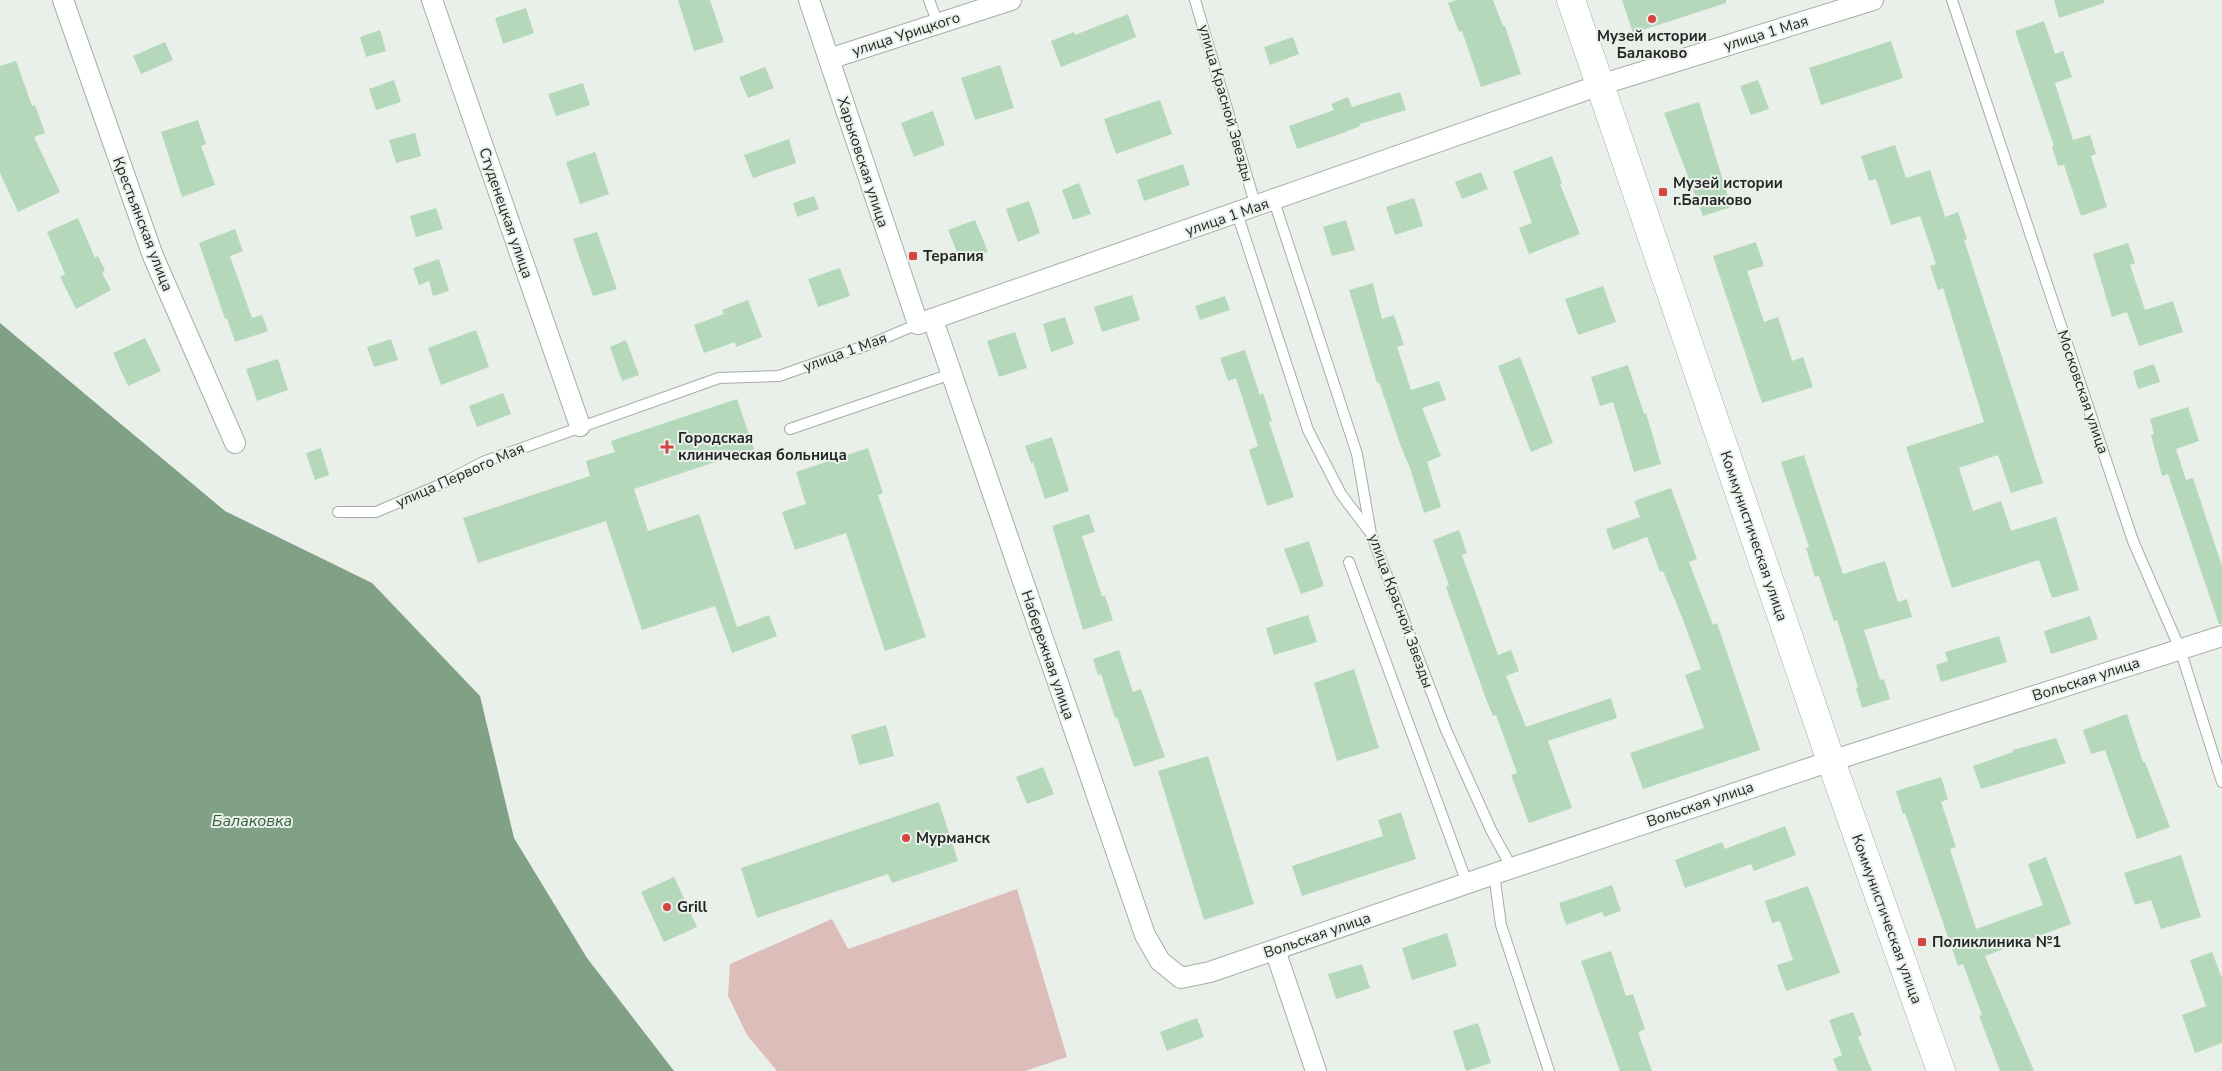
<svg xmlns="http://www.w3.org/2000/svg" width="2222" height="1071" viewBox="0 0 2222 1071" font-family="'Nunito Sans',sans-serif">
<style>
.green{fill:#dcbdb9}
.water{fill:#80a185}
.building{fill:#b5d8ba}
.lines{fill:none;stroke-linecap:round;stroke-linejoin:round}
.service-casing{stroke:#a5ada6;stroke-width:12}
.minor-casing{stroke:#a5ada6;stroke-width:22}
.secondary-casing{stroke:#a5ada6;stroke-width:29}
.service{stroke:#fff;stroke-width:10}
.minor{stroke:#fff;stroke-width:20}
.secondary{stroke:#fff;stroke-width:28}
.poi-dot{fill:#d44543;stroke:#e8f0e9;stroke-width:2}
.labels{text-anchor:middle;stroke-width:4;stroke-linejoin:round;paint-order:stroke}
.street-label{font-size:15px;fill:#232624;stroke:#e8f0e9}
.poi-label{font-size:15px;font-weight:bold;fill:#232624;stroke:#e8f0e9;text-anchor:start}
.water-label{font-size:16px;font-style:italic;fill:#2f623b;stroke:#e8f0e9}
</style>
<rect width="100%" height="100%" fill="#e8f0e9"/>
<!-- green -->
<path class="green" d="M1017,889L1067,1057L1025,1071H777L747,1035L728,996L730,964L832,919L848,949Z"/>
<!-- water -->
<path class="water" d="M0,323L225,511L372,583L480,696L514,838L587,958L674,1071H0Z"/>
<!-- building -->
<g class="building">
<path d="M678,0H710L724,42L694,51Z"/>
<path d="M1456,0H1493L1503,26H1505L1521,74L1481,87L1462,31L1459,32L1448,3Z"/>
<path d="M1622,0H1726V3L1633,33Z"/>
<path d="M2054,0H2104V3L2059,18Z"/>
<path d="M526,8L534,33L503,44L495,18Z"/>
<path d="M1128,14L1136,37L1061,67L1051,41L1074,32L1075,35Z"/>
<path d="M2044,21L2055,54L2063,51L2072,77L2055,83L2073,140L2090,135L2096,154L2091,156L2107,207L2081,216L2064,165L2058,166L2052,147L2054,146L2015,31Z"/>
<path d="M380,30L386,51L366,57L360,37Z"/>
<path d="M1293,37L1299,54L1270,65L1264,47Z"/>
<path d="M1891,41L1903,78L1821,105L1809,68Z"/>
<path d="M165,42L173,60L141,74L133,56Z"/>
<path d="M16,61L32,106L35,105L45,133L34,137L60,192L18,212L0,173V66Z"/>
<path d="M1000,65L1014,108L975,120L961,78Z"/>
<path d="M765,67L774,88L748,98L739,77Z"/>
<path d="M394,80L401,102L376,110L369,89Z"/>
<path d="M1758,80L1769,109L1751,115L1740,86Z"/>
<path d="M583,83L590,105L556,116L548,94Z"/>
<path d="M1400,92L1406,110L1360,124V126L1343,133L1297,149L1289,126L1334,110L1331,104L1348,97L1352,107Z"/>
<path d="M1160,100L1172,134L1116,154L1104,119Z"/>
<path d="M1699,102L1731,207L1703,216L1664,113Z"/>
<path d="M933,111L945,145L914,157L901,123Z"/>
<path d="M198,120L206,144L201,146L215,185L182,197L161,132Z"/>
<path d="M415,133L421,156L396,163L389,140Z"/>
<path d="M789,139L796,163L753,178L744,155Z"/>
<path d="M1895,145L1906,178L1930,170L1945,217L1958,212L1967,239L1964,240L2043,483L2011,493L1998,455L1959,468L1973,511L2001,501L2011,531L2056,517L2079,590L2052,598L2039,560L1952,588L1906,447L1984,422L1943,288L1938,290L1930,266L1936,264L1920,216L1891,225L1876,179L1869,181L1861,156Z"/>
<path d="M595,152L609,194L580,204L566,162Z"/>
<path d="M1552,156L1562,183L1560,184L1580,234L1529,254L1519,228L1532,223L1513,171Z"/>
<path d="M1183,164L1190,185L1144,201L1137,180Z"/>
<path d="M1481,172L1488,189L1462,199L1455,182Z"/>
<path d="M1079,183L1091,214L1073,220L1062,190Z"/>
<path d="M814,196L819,209L797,217L793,203Z"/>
<path d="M1414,198L1423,226L1395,235L1386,207Z"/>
<path d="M1029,201L1040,233L1018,242L1006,209Z"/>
<path d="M436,208L443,229L416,237L410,216Z"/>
<path d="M78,218L95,258L98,256L105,270L102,273L111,290L76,309L60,277L65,274L47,232Z"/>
<path d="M975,220L988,252L961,262L948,230Z"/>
<path d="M1346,220L1355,250L1332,256L1323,227Z"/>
<path d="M235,229L243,251L230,256L252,318L262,315L268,331L235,342L227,318L225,319L199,243Z"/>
<path d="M597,232L617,289L593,296L573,239Z"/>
<path d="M1756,242L1764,266L1747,271L1764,322L1778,317L1792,361L1803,357L1813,387L1762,403L1713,256Z"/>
<path d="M2128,243L2135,263L2130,265L2145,310L2173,301L2183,332L2139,346L2127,312L2112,317L2093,254Z"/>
<path d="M439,259L449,291L433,296L429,281L419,285L413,268Z"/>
<path d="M840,268L850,296L818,307L808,279Z"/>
<path d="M1373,283L1382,319L1394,315L1404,345L1397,347L1411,390L1439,381L1446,400L1422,408L1441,456L1427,462L1441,507L1424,513L1410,468L1400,444L1379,382L1377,383L1349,290Z"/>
<path d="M1603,286L1616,322L1578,335L1565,299Z"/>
<path d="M1132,295L1140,320L1102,332L1094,307Z"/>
<path d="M1225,296L1230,310L1200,320L1195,306Z"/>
<path d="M748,300L762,337L736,347L735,342L704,353L694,325L724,314L722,310Z"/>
<path d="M1065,317L1074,344L1051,352L1043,324Z"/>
<path d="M476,330L489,367L441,385L428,348Z"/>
<path d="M1015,332L1027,368L999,377L987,341Z"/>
<path d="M145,338L161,371L128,386L113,353Z"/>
<path d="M391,339L398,360L374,367L367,347Z"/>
<path d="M626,340L639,375L622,381L610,347Z"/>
<path d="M1245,350L1260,395L1263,393L1272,421L1269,422L1294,497L1267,506L1249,450L1258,446L1236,378L1228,381L1220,358Z"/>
<path d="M1520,357L1553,443L1531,452L1498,366Z"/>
<path d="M278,359L288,390L257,401L246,369Z"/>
<path d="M2154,364L2160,382L2138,389L2133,371Z"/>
<path d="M1628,365L1644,414L1646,413L1661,464L1634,472L1613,402L1600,406L1591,377Z"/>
<path d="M503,393L511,414L477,427L469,406Z"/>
<path d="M737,399L754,449L634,489L648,531L699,514L737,627L769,615L777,636L732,653L715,606L642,630L606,521L478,563L463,518L590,476L586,461L615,452L611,441Z"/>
<path d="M2188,407L2199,441L2176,449L2186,480L2193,478L2222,566V624H2219L2168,474L2162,476L2151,435L2154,434L2150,419Z"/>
<path d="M1052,437L1069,491L1045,499L1033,462L1031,463L1025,446Z"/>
<path d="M321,448L329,475L315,480L306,453Z"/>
<path d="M868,448L883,493L878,495L926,637L885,651L846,533L795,550L782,512L806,504L796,472Z"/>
<path d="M1804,455L1843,574L1885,561L1898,602L1907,599L1912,617L1864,630L1880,680L1884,679L1890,699L1862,708L1856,688L1858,687L1837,620L1834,621L1819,576L1815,577L1806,548L1809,547L1781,462Z"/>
<path d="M1671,488L1697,559L1689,562L1713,625L1717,623L1760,750L1643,789L1630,753L1704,728L1685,675L1701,669L1682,617L1663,571L1660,572L1647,537L1613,550L1606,529L1640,517L1634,501Z"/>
<path d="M1089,514L1095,532L1082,536L1102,596H1105L1113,620L1083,630L1052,526Z"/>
<path d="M1459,530L1467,553L1462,555L1498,655L1511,650L1519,671L1506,676L1526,727L1611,698L1617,718L1548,741L1572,808L1529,823L1511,775L1517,773L1496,715L1493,716L1486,699L1446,587L1449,585L1433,540Z"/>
<path d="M1309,541L1324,586L1301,594L1284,549Z"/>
<path d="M1308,615L1317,642L1274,655L1266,628Z"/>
<path d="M2090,616L2098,639L2051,654L2044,631Z"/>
<path d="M1999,636L2007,662L1941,682L1936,665L1948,661L1945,652Z"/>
<path d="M1119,650L1133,692L1141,689L1165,757L1134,767L1117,717L1115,718L1101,674L1098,675L1093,659Z"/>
<path d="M1354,669L1379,748L1337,761L1314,683Z"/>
<path d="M2127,714L2143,762H2145L2170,827L2137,839L2105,750L2091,754L2083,730Z"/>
<path d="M886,725L894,756L859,765L851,735Z"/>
<path d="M2056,738L2066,763L1981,789L1973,766L2013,752V750Z"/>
<path d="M1208,756L1254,904L1204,920L1158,771Z"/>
<path d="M1043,767L1054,794L1027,804L1016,777Z"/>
<path d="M1941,777L1948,799L1941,802L1956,847L1950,849L1976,929L2043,905L2028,864L2046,857L2071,924L1985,956L2034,1071H2000L1979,1016L1982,1015L1963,964L1958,966L1905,813L1903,814L1896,791Z"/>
<path d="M939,802L958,861L892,883L888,874L757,918L741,868Z"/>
<path d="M1401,812L1416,859L1302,896L1292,866L1383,836L1378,820Z"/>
<path d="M1785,826L1796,855L1754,871L1751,864L1685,888L1675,860L1722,842L1725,849Z"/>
<path d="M2181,855L2201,917L2161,929L2151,900L2135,905L2124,873Z"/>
<path d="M674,877L697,927L664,942L641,892Z"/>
<path d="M1612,885L1621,911L1604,917L1602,912L1566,925L1559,903Z"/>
<path d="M1808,886L1840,973L1786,991L1777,965L1793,960L1780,921L1772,923L1765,901Z"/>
<path d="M1447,933L1457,966L1412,980L1402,948Z"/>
<path d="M1611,951L1626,996L1633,994L1645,1029L1638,1032L1652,1071H1620L1588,981L1581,961Z"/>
<path d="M2212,952L2222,978V1043L2195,1053L2182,1015L2206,1006L2190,960Z"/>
<path d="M1362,964L1370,988L1336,999L1328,974Z"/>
<path d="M1853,1012L1862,1035L1858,1037L1872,1071H1838L1833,1059L1842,1055L1829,1020Z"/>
<path d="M1197,1018L1204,1037L1167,1051L1160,1032Z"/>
<path d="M1478,1023L1491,1063L1466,1071L1453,1031Z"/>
</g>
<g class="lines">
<!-- service casing -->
<g class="service-casing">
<g id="service">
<path d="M929,0L938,24"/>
<path d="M1195,0L1256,207"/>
<path d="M1952,0L2133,541L2180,649L2222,782"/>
<path d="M1274,201L1357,454L1371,534L1446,730L1492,832L1512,868"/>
<path d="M1237,213L1308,430L1341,494L1369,531"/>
<path d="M790,429L951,374"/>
<path d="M338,512H376L439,485L483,462L719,378L779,376L873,343L918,324"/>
<path d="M1349,562L1467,883"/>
<path d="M1494,874L1501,925L1549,1071"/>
</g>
</g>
<!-- minor casing -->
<g class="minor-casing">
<g id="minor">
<path d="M63,0L153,256L235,443"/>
<path d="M432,0L580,426"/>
<path d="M809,0L918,324L1600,85L1873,0"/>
<path d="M829,59L1011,0"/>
<path d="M933,320L1145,935L1160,961L1181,978L1210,972L1494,874L1831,761L2222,636"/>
<path d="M1275,950L1316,1071"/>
</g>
</g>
<!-- secondary casing -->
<g class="secondary-casing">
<path id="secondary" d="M1571,0L1831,761L1941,1071"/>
</g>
<!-- service -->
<use href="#service" class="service"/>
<!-- minor -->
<use href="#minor" class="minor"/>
<!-- secondary -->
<use href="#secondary" class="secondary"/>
</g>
<!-- markers -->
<g class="poi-dot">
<circle cx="1652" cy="19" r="5"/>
<rect x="1658" y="187" width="10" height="10" rx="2.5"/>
<rect x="908" y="251" width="10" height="10" rx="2.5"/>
<path d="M664.5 439.5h5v5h5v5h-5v5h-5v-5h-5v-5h5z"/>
<circle cx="906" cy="838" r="5"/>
<circle cx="667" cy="907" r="5"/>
<rect x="1917" y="937" width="10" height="10" rx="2.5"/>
</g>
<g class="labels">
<!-- street labels -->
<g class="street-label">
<text transform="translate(1766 33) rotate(-17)" y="5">улица 1 Мая</text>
<text transform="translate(906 34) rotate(-18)" y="5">улица Урицкого</text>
<text transform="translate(1226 103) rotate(74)" y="5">улица Красной Звезды</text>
<text transform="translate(863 162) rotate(72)" y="5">Харьковская улица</text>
<text transform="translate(506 213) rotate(71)" y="5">Студенецкая улица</text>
<text transform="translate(1227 217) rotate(-19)" y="5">улица 1 Мая</text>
<text transform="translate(143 224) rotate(69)" y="5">Крестьянская улица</text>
<text transform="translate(845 352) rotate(-20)" y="5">улица 1 Мая</text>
<text transform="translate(2083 392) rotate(71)" y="5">Московская улица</text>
<text transform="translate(460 475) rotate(-24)" y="5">улица Первого Мая</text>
<text transform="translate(1754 536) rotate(71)" y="5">Коммунистическая улица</text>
<text transform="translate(1401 611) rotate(70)" y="5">улица Красной Звезды</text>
<text transform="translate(1048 655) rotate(71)" y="5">Набережная улица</text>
<text transform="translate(2086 679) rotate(-18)" y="5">Вольская улица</text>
<text transform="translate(1700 804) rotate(-19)" y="5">Вольская улица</text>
<text transform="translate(1887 919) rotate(70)" y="5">Коммунистическая улица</text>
<text transform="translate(1317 935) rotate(-19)" y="5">Вольская улица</text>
</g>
<!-- poi labels -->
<g class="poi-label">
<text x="1652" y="41" text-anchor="middle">Музей истории<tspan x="1652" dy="17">Балаково</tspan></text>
<text x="1673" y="188">Музей истории<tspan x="1673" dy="17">г.Балаково</tspan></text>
<text x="923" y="261">Терапия</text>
<text x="678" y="443">Городская<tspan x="678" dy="17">клиническая больница</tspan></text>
<text x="916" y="843">Мурманск</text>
<text x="677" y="912">Grill</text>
<text x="1932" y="947">Поликлиника №1</text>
</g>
<!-- water labels -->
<g class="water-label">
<text x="252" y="826">Балаковка</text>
</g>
</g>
</svg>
